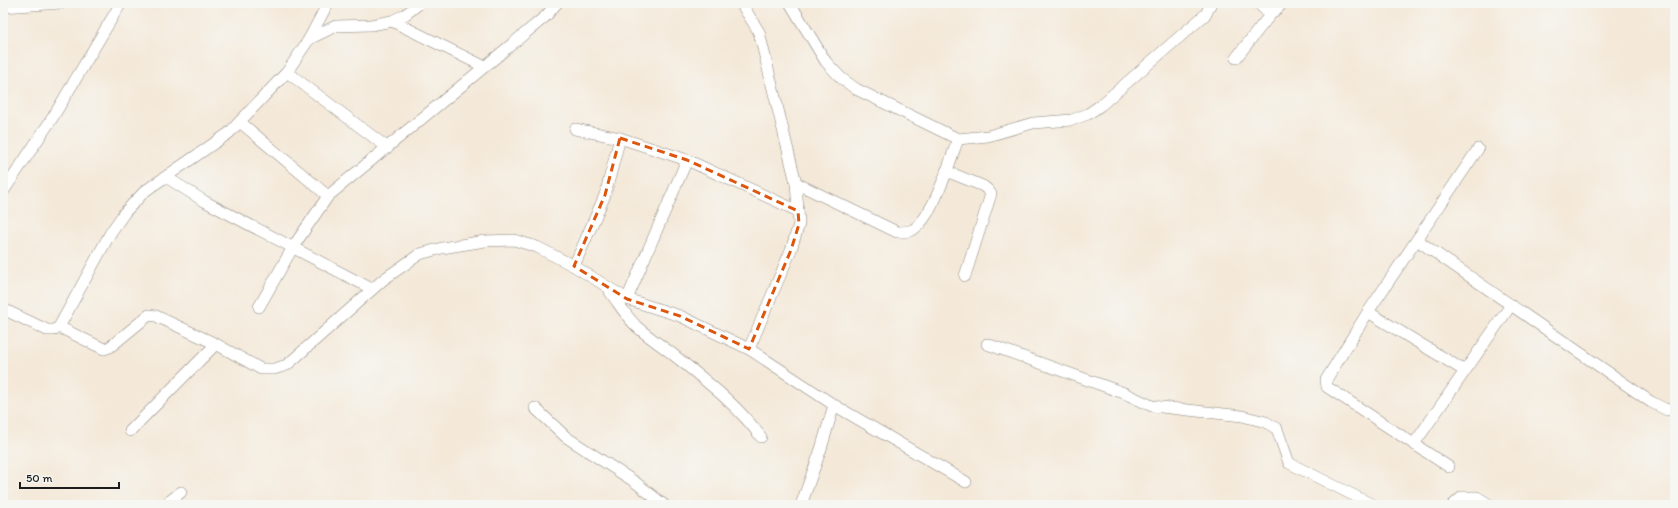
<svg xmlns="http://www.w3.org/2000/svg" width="1678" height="508" viewBox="0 0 1678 508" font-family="Itim,sans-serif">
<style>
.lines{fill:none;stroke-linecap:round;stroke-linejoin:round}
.minor-casing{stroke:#88827a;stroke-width:12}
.minor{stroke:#fff;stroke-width:11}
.marked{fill:none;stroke:#de560d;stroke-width:3;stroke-dasharray:8 5;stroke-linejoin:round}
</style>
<rect width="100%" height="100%" fill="#f6f6f2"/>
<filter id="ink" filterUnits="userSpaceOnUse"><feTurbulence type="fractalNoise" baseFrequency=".025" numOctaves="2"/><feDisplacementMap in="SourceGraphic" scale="8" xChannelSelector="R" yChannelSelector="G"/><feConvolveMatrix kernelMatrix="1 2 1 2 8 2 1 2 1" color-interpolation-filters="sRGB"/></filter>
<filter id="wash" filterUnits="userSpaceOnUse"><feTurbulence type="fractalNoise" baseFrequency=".012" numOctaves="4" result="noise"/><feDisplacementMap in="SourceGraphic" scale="16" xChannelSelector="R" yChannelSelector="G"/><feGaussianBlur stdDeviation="0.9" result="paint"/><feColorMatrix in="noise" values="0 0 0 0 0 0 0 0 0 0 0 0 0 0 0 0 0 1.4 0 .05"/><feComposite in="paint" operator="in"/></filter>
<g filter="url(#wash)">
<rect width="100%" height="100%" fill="#f4e9d9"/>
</g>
<g filter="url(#ink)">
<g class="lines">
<!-- minor casing -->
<g class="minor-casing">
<g id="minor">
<path d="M741,3L759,32L796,183L799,224L791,250L749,349L834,405L821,449L801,505"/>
<path d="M790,3L826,62L841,78L856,89L958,139L988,136L1033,123L1072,120L1088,114L1101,105L1206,14L1211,3"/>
<path d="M1258,3L1270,15"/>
<path d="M3,7L61,3"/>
<path d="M392,21L483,66"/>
<path d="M309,39L328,3"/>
<path d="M1236,58L1270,15L1283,3"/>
<path d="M287,72L388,148"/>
<path d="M240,122L328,196L546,16L557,3"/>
<path d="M575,129L620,138L687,160L798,211"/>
<path d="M946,171L983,186L988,190L991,194L965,276"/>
<path d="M166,177L204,201L372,289"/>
<path d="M796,183L897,232C901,232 908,232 912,230C933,219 950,161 958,139"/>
<path d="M3,192L53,117L121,3"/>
<path d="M1417,240L1651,402L1667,410L1675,409"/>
<path d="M574,266L605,195L620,138"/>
<path d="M610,292C619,304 626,316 636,326C646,335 659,344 670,352C702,378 736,403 761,437"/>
<path d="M627,299L687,160"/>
<path d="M259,307L293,247L328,196"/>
<path d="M3,309L47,330H54L59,327L111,232L125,212L145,191L229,133L287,72L309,39L336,26L371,25L392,21L406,14L420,3"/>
<path d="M1368,312L1465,371"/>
<path d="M59,327L104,349L110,347L149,315L156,316L216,344L261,369H274L287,365L384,279L420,254L442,248L485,241L514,240L537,247L574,266L627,299L680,316L749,349"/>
<path d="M987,344L1124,393L1152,406L1242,416L1266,422L1277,429L1289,463L1373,505"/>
<path d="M834,405L966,482"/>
<path d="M535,408L566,437L635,482L664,505"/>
<path d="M130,431L216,344"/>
<path d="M1414,444L1511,305"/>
<path d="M1449,467L1327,387L1326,380L1368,312L1478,149"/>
<path d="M165,505L181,492"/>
<path d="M1453,505L1462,497H1477L1490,505"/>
</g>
</g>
<!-- minor -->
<use href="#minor" class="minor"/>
</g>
</g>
<!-- marked area -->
<path class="marked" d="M620,138L687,160L798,211L799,224L791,250L749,349L680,316L627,299L574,266L605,195Z"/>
<!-- margin -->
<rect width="1678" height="508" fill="none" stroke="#f6f6f2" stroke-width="16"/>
<!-- scale -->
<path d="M20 482v6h99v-6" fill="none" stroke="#1c1c1c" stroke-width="2"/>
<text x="26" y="482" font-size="12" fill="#1c1c1c" stroke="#f6f6f2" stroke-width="3" paint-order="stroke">50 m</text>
</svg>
